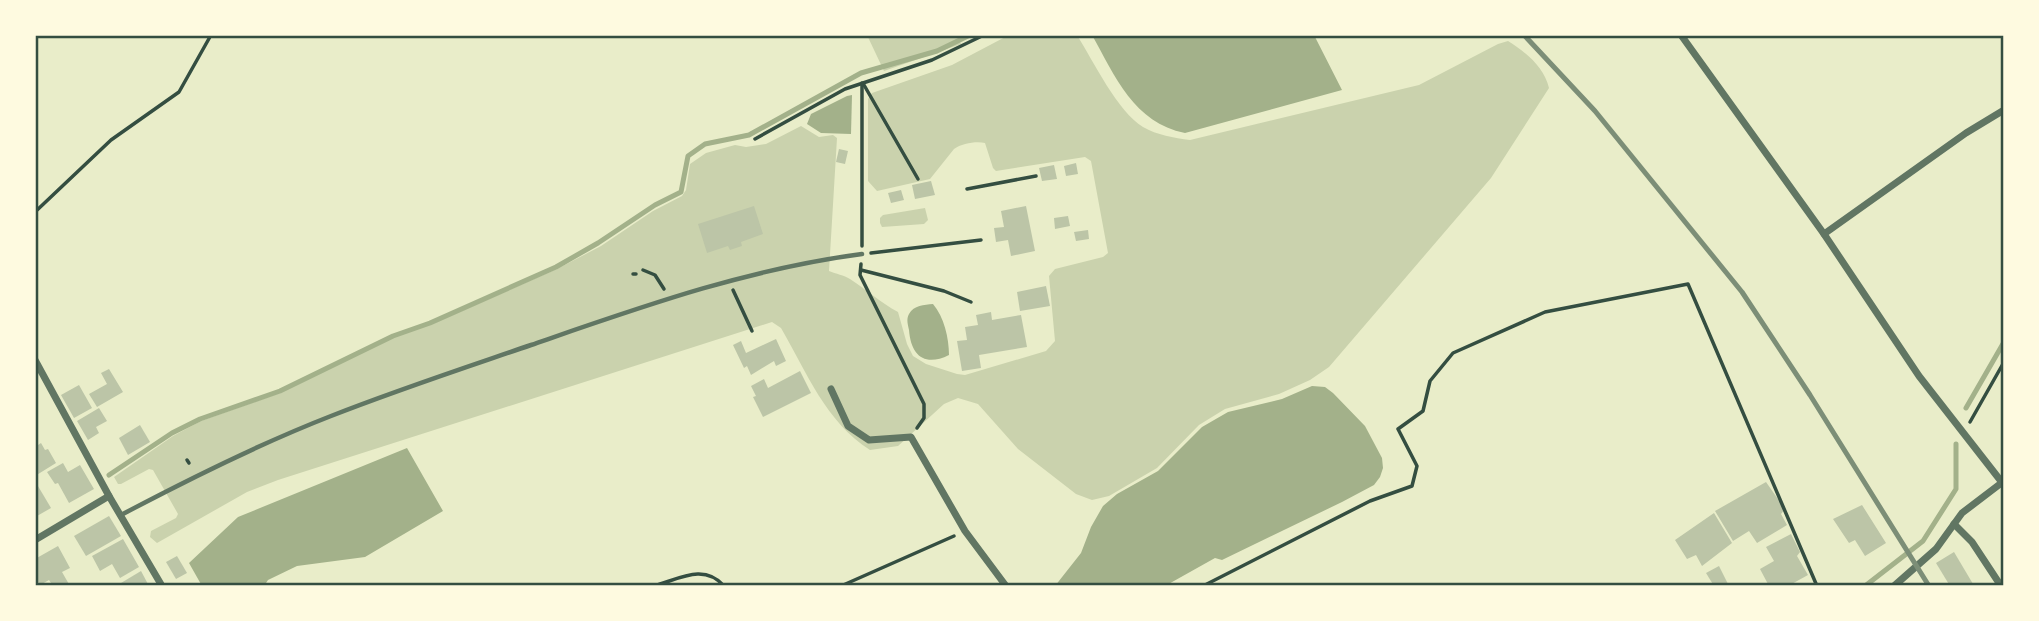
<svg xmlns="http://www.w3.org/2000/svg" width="2039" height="621" viewBox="0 0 2039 621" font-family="Bitter,serif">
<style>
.green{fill:#cad2ad}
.water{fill:#a3b18a}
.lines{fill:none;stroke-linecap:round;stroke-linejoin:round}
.stream{stroke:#a3b18a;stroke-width:5}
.building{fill:#bcc5a7}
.path{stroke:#344e41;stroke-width:3.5}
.service{stroke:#617663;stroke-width:4.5}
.minor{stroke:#617663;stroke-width:7}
.rail{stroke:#7c8e77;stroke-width:5}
.neatline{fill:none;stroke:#344e41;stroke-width:2.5}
</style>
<rect width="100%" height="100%" fill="#e9edc9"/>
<!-- green -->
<g class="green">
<path d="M867,35H956L961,44L884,71Z"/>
<path d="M1009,35H1077C1093,61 1118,112 1143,127C1157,135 1174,138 1190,140L1419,85L1498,44L1508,41C1527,53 1544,67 1549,88L1491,178L1329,367L1310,380L1279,394L1225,409L1199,425L1157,468L1109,496L1092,500L1076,494L1018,449L978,404L958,398L944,404L898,446L870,450C826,422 807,373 781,328L772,322L278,480L247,492L157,543L150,537L151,531L176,518L178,514L153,470L149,469L121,484H118L114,477L173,436L201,421L280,393L394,337L432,324L557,269L601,246L653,211L682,196L686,190L690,164L706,153L735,145L746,147L766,144L801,126L819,137L833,135L837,138L829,271C836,274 844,275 850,279C867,290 881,303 898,312L907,344L913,356L926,364L957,374L965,375L1046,351L1055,341L1049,276L1055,269L1103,257L1108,253L1091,161L1085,157L996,171L993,168L985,143C977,141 962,143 954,149L930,179L877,191L868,181V99L872,93L952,65Z"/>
<path d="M925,208L928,220L924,224L882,227L880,223V218L883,215Z"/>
</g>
<!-- water -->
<g class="water">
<path d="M1092,35H1314L1342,90L1185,133C1134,123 1115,76 1092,35Z"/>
<path d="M852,95L851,134L821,133L807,124L811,114L847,96Z"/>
<path d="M933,304C944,317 949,338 949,355C925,367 911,356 909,330C908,325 906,319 909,314C914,305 924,305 933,304Z"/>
<path d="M1312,386L1325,387L1333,393L1365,426L1382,458L1383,468L1380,477L1374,485L1342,502L1222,560L1215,558L1165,586H1055L1081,553L1091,527L1103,506L1117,494L1158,471L1202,427L1228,412L1282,399Z"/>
<path d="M407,448L443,511L365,557L297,566L268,580L264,586H202L189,563L238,517Z"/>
</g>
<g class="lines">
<!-- stream -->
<g class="stream">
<path d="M1966,408L2004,342"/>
<path d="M109,475L172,433L200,419L280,391L393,336L430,323L556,267L598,243L655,205L681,192L688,156L705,144L749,135L861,73L937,51L970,35"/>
<path d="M1865,586L1923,541L1956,489V444"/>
</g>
</g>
<!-- building -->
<g class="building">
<path d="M839,149L848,151L845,164L836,162Z"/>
<path d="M1076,163L1078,174L1066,176L1064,166Z"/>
<path d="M1054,165L1057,179L1042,181L1039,168Z"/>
<path d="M931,181L935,195L915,199L912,185Z"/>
<path d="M901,190L904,200L891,203L888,193Z"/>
<path d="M754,206L763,234L741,242L742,246L730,250L728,246L707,253L698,224Z"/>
<path d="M1026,206L1035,251L1011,256L1008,240L996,242L994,228L1004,227L1001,211Z"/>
<path d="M1068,216L1070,226L1055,229L1054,218Z"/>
<path d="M1088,230L1089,239L1076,241L1074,232Z"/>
<path d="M1046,286L1050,306L1020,311L1017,292Z"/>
<path d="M991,312L992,320L1021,315L1027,347L979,355L981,368L962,371L957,341L967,340L965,327L978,325L976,315Z"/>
<path d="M776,339L786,361L776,366L774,361L751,375L747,366L744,368L733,345L741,341L746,353Z"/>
<path d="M109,369L123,392L97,407L89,394L107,384L101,373Z"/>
<path d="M800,371L811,393L763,417L753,397L756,396L751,386L764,379L768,388Z"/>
<path d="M79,385L92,408L74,418L61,395Z"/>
<path d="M99,408L107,421L96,427L99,433L88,440L77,421Z"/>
<path d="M140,425L150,442L128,455L119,438Z"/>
<path d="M41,443L45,450L48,449L56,463L35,476V447Z"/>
<path d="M63,463L68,472L80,465L94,489L69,503L58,483L55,484L47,472Z"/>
<path d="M35,481L51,508L37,516L35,512Z"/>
<path d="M1766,482L1785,509L1781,514L1787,525L1757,543L1749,531L1733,541L1715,511Z"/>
<path d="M1862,505L1886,543L1865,556L1855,540L1849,543L1833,519Z"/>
<path d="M1714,513L1732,543L1702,566L1696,555L1687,559L1675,540Z"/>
<path d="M109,516L121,536L86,556L74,536Z"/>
<path d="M1791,534L1800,552L1797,556L1808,575L1788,586H1769L1760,569L1774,561L1766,547Z"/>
<path d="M123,539L139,567L120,578L112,564L100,571L92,556Z"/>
<path d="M58,546L70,568L62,572L70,586H53L49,580L40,585L35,577V559Z"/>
<path d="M1954,552L1973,584L1970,586H1950L1936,563Z"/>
<path d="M177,556L187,573L176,579L166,562Z"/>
<path d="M1719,566L1729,586H1714L1706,573Z"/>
<path d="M141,571L149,586H122L121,583Z"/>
</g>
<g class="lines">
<!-- path -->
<g class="path">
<path d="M864,85L918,179"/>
<path d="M755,139L845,89L932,60L984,35"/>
<path d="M967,189L1036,176"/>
<path d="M35,212L111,140L179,92L211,35"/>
<path d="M862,246V83"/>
<path d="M871,253L981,240"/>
<path d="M861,264L860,275L924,404V418L917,428"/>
<path d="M643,270L655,275L664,289"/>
<path d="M861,270L944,291L971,302"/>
<path d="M633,274H636"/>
<path d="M733,290L752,331"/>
<path d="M1970,422L2004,362"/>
<path d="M187,460L189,463"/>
<path d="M654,586C679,579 704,563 724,586"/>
<path d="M841,586L954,536"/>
<path d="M1203,586L1370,501L1412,486L1417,466L1398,429L1423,411L1430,381L1453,353L1545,312L1688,284L1817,586"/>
</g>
<!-- service -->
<path class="service" d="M121,515C189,479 259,444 331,416C397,390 464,368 531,345C641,307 747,269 862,254"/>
<!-- minor -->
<g class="minor">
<path d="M1681,35L1824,234L1919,376L2004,485"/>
<path d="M1824,234L1966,133L2004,110"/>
<path d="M35,360L109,496L162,586"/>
<path d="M831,389L848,426L869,440L911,437L965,531L1006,586"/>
<path d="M1954,524L1972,542L2001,586"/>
<path d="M35,540L109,496"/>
<path d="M1894,586L1936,549L1962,513L2004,481"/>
</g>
<!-- rail -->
<path class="rail" d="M1524,35L1595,111L1742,292L1810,395L1929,586"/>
</g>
<!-- border -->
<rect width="2039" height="621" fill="none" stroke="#fefae0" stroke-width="74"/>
<rect x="37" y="37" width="1965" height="547" class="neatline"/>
</svg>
